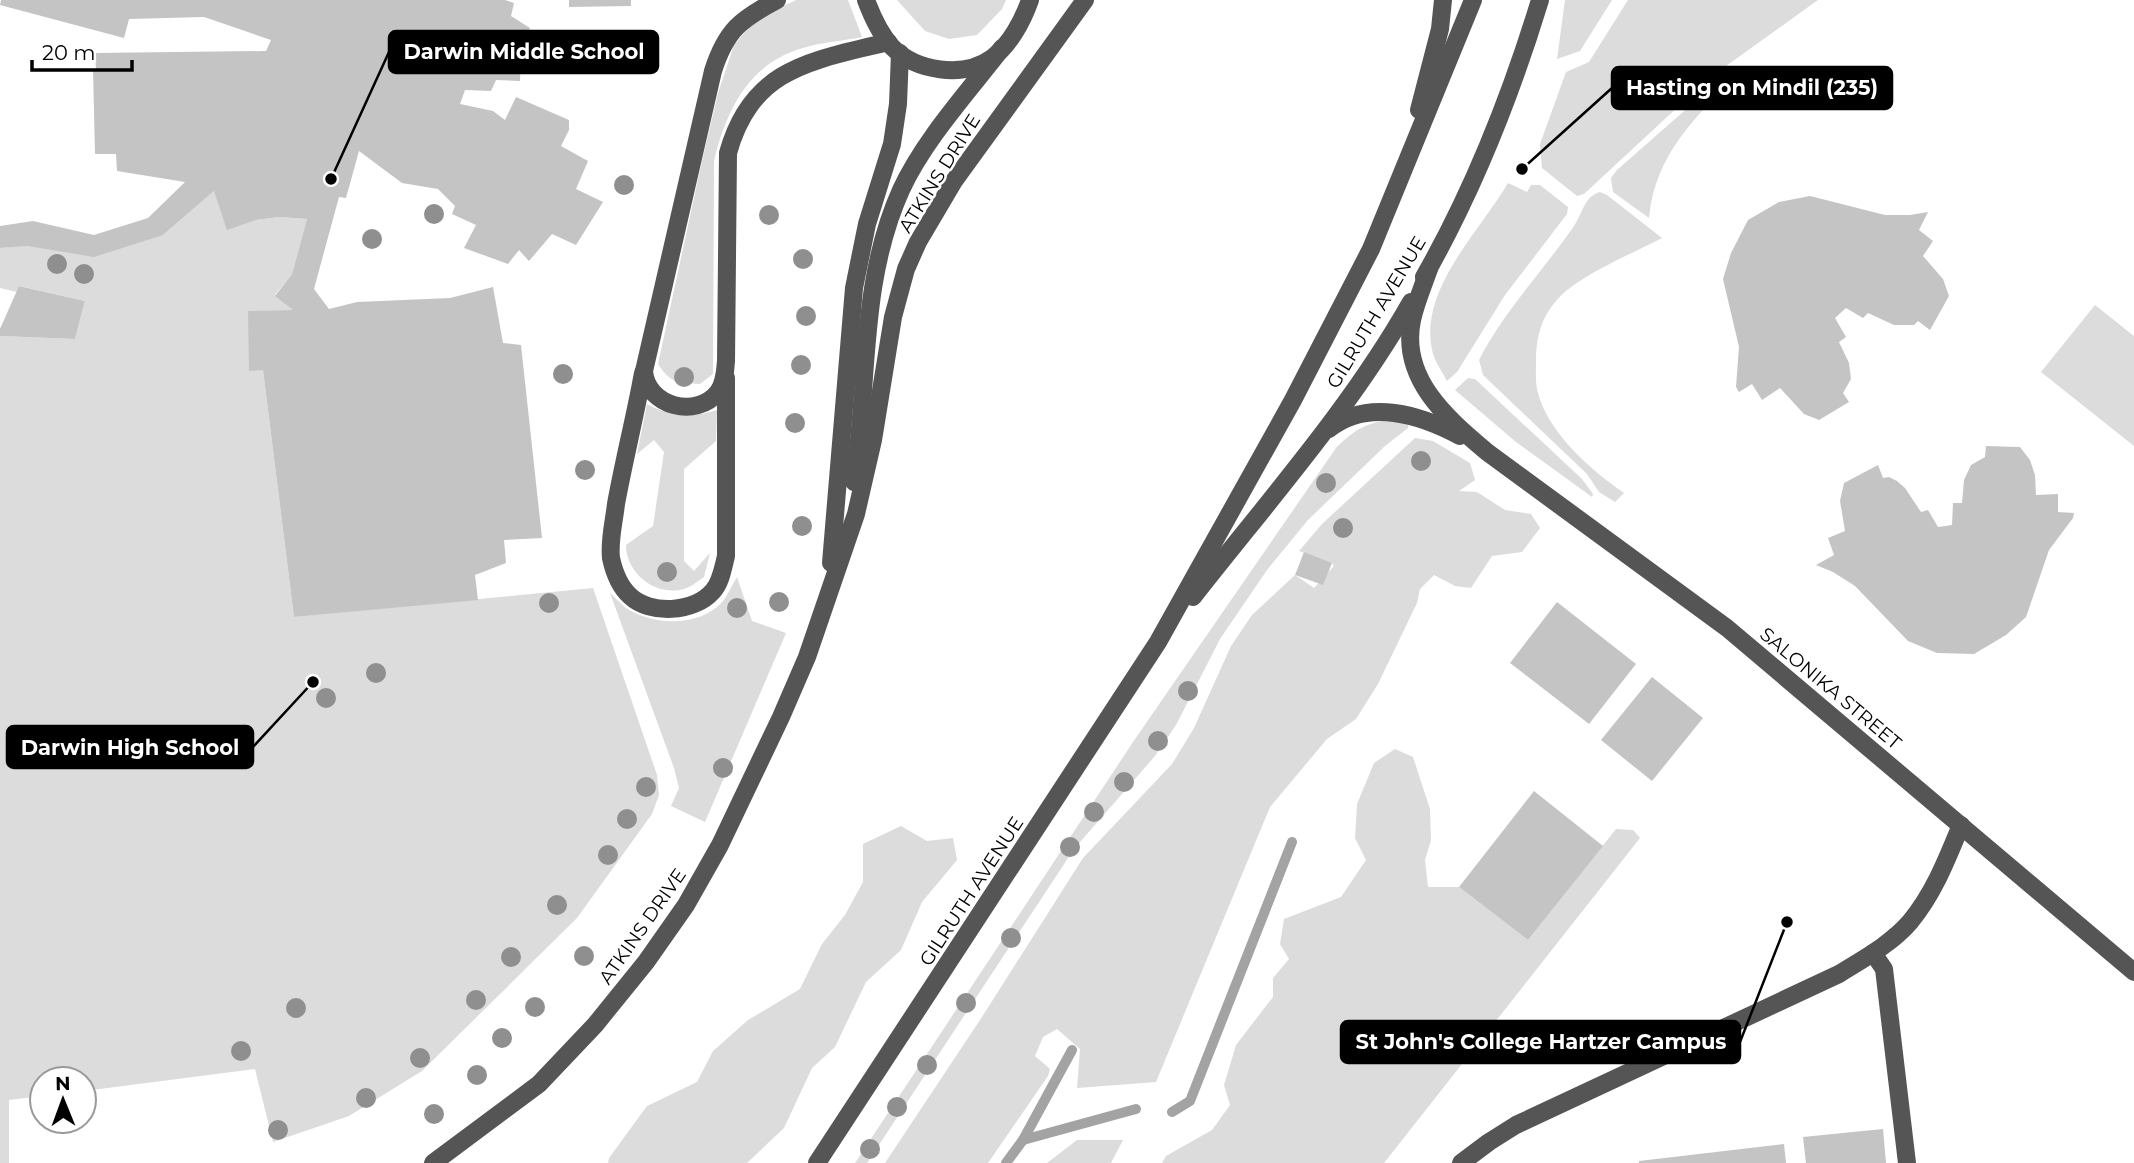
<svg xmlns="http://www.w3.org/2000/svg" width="2134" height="1163" viewBox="0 0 2134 1163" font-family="Montserrat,sans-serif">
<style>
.green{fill:#dcdcdc}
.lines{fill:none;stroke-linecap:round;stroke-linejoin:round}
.stream{stroke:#a3a3a3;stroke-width:10}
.building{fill:#c4c4c4}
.minor{stroke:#555;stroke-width:18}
.tree{fill:#8f8f8f}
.labels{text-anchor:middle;stroke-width:5;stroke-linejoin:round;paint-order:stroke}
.street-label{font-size:19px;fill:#000;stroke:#fff}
.leader{fill:none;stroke:#000;stroke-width:2.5}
.callout-dot{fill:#000;stroke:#fff;stroke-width:2.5}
.callout{fill:#000;stroke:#000;stroke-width:2.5}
.callout-label{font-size:21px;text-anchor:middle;font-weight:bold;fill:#fff}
</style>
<rect width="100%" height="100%" fill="#fff"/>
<!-- green -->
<g class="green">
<path d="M796,0H848L862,37C843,41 822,42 803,48C749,63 726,110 714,161L713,374L700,384C678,383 670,383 658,364L702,161L718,93L734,45L756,19Z"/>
<path d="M897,0H1006L1002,9L977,35L949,39L925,31Z"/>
<path d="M1565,0H1612L1580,51L1557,59Z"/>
<path d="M1628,0H1818L1708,79L1584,194L1577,196L1542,168L1540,144L1566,72L1589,62Z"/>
<path d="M1738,68L1740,71C1697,116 1655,153 1649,218L1613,192L1611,178L1617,170L1715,84Z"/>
<path d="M1508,183L1527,192L1531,185H1540L1568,207L1567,214L1505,295L1457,372L1447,381C1443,373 1437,365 1434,357C1414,294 1479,233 1508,183Z"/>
<path d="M214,191L256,220L279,217L307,219L292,274L275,295L293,310L249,311L263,370L294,617L593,588L657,775L659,795L652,814L577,918L422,1071L349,1116L273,1142L255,1069L84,1091V1079H42V1096L9,1100V1163H0V336L75,339L85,301L20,286L17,292L0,288V248L163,235Z"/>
<path d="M1600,192L1607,195L1662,238C1632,254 1578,275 1556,301C1541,318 1536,338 1536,360C1536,371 1535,383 1538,393C1549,434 1591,470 1624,493L1615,502L1599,492L1587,474L1483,375L1479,360C1504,311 1543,271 1574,226C1582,215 1584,196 1600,192Z"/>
<path d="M2095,305L2134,336V446L2041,372Z"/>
<path d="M1468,378L1475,379L1582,479L1593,494L1592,497L1516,442L1455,390Z"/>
<path d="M647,404C668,416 695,418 717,410L716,441L684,469V561L694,571L710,553L704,577C698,581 691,587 684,589C655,597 626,573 626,545L653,526L664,452L654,440L637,454Z"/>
<path d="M1393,419L1408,422V428L1385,446L1308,520L1267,570L1220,639L1176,725L1155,756L1074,849L867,1163H855L1133,742L1336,448C1355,429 1366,423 1393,419Z"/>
<path d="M1415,438L1433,441L1470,463L1475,480L1459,491L1477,492L1505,510L1531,514L1540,528L1522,552L1492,556L1471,588L1455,586L1434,575L1420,589L1417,603L1378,684L1356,719L1327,739L1270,807L1156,1082L1077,1088L1080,1049L1057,1029L1043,1037L1035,1056L1050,1069L1048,1076L988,1163H885L980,1020L1083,858L1172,764L1194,728L1231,646L1252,615L1295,575L1314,588L1334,566L1332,563L1299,551L1322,524Z"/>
<path d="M737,577L752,621L786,633L705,822L671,806L679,788L674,768L610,593C617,599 623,607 631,611C658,626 702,626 723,601C728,594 732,585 737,577Z"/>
<path d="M1395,749L1413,757L1430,809L1431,840L1425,860L1428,887H1459L1528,940L1616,829L1633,830L1640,838L1384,1163H1162L1166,1156L1212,1130L1230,1105L1224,1085L1236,1045L1273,997V978L1289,959L1280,944L1284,919L1341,897L1366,860L1355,838L1357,804L1374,763Z"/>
<path d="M901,826L927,841L953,838L957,860L922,902L901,950L866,982L835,1047L812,1068L784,1128L747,1163H608L609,1158L647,1106L697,1082L713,1051L748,1020L800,989L822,944L845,915L863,882V844Z"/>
<path d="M1077,1140H1123L1111,1163H1047Z"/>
</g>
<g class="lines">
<!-- stream -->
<g class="stream">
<path d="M1172,1112L1190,1101L1292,842"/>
<path d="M1023,1140L1136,1109"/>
<path d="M1006,1163L1023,1140L1072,1050"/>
</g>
</g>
<!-- building -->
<g class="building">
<path d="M1,0H505L514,3L511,16L530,28L521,51L520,81L496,80L491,91L465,90L460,104L493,111L505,120L516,97L569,120V130L561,146L588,161L576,189L603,202L576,245L552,234L529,261L519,250L508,264L464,248L476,225L452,214L455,206L438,189L402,183L359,151L346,198L339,197L314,289L329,309L357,302L450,298L493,287L503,343L521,345L542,538L504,540L506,563L475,575L478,600L294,617L263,370L249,371L248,311L293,310L275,296L292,274L307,219L279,217L256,220L227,230L214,191L163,235L94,257L28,246L0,248V226L33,221L94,235L148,218L185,182L117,171L116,154H95L93,69H96L95,53L266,51L271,40L204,17L129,19L124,38L0,5Z"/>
<path d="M569,0H631V6L569,7Z"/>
<path d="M1810,196L1885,215H1910L1928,212L1919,230L1933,241L1923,256L1943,279L1949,296L1930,330L1918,321L1914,325H1894L1868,313L1863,318L1846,308L1835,318L1846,337L1839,342L1849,363L1851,379L1843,393L1849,402L1819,420L1804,414L1780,388L1762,400L1752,384L1739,392L1736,387L1739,347L1723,279L1731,253L1748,220L1779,202Z"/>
<path d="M19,286L85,301L75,339L0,336V329Z"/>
<path d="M1986,446L2020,447L2030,460L2035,475L2036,495L2058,494V512L2074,513L2073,518L2049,550L2026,617L2006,635L1974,654L1937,653L1908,641L1855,586L1833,572L1816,565L1834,555L1828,538L1845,531L1840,501L1844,483L1878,465L1883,478L1889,477L1897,481L1905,488L1921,512L1928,510L1938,527L1952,525L1953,503H1962L1964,480L1971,465L1985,457Z"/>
<path d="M1304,552L1332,563L1323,585L1295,575Z"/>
<path d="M1557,602L1636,664L1589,724L1510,663Z"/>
<path d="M1652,677L1703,718L1652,781L1601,740Z"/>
<path d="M1534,791L1603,846L1528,940L1459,887Z"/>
<path d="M1883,1129L1886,1163H1806L1803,1137Z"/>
<path d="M1784,1144L1786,1163H1639V1161Z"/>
</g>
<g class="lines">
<!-- minor -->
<g class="minor">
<path d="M777,0C741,19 726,30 713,71L644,371C647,407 697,419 718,392C725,383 725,371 726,361L728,153C752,67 812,61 888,42"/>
<path d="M866,0C872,16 880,34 892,47C916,71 963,79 992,58C1010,45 1023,20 1030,0"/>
<path d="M1419,110L1440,29L1443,0"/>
<path d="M1429,269C1423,286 1416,302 1412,320C1400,379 1447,418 1487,452L1727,628L2134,972"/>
<path d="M1424,277C1473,191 1511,95 1540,0"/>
<path d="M643,373C635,417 624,460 616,504C614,522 609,540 611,558C614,572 619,586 630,596C650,615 694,613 713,591C721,582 723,568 726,556V378"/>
<path d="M1329,429C1368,398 1421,415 1460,436"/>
<path d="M854,482C869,384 859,283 901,190C924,140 968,92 1002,48"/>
<path d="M831,563L854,288L867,224L892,144L898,104L900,53"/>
<path d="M1193,597C1268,501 1351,408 1411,302"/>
<path d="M1873,953L1884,969L1907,1163"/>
<path d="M433,1163L539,1084L595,1025L646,962L686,905L720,845L781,717L807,657L856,514L873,440L893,317L906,269L918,242L954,181L1085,0"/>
<path d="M817,1163L1158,642L1293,400L1371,249L1473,0"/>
<path d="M1461,1163L1489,1142L1516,1125L1839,974C1863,959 1891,944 1910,922C1934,893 1947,859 1961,825"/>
</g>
</g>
<!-- trees -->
<g class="tree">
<circle cx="624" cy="185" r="10"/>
<circle cx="434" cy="214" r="10"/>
<circle cx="769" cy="215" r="10"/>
<circle cx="372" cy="239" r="10"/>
<circle cx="803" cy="259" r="10"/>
<circle cx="57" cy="264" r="10"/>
<circle cx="84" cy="274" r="10"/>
<circle cx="806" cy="316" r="10"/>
<circle cx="801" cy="365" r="10"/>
<circle cx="563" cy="374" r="10"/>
<circle cx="684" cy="377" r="10"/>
<circle cx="795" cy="423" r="10"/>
<circle cx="1421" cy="461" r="10"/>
<circle cx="585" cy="470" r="10"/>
<circle cx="1326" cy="483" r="10"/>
<circle cx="802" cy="526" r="10"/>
<circle cx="1343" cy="528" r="10"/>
<circle cx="667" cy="572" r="10"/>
<circle cx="779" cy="602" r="10"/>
<circle cx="549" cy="603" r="10"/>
<circle cx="737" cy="608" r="10"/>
<circle cx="376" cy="673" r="10"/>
<circle cx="1188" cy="691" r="10"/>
<circle cx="326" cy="698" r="10"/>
<circle cx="1158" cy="741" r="10"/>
<circle cx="723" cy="768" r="10"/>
<circle cx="1124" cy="782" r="10"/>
<circle cx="646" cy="787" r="10"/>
<circle cx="1094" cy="812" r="10"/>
<circle cx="627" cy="819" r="10"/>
<circle cx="1070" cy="847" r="10"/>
<circle cx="608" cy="855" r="10"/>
<circle cx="557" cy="905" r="10"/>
<circle cx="1011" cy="938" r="10"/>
<circle cx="584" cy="956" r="10"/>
<circle cx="511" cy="957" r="10"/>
<circle cx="476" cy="1000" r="10"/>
<circle cx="966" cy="1003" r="10"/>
<circle cx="535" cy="1007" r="10"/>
<circle cx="296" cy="1008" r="10"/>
<circle cx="502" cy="1038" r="10"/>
<circle cx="241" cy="1051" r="10"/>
<circle cx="420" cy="1058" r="10"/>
<circle cx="927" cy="1065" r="10"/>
<circle cx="477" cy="1075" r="10"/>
<circle cx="366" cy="1098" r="10"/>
<circle cx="897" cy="1107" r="10"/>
<circle cx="434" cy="1114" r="10"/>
<circle cx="278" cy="1130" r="10"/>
<circle cx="870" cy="1149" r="10"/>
</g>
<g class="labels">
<!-- street labels -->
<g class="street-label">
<text transform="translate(939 173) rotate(-58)" y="7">ATKINS DRIVE</text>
<text transform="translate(1376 312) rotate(-59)" y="7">GILRUTH AVENUE</text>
<text transform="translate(1831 688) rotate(40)" y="7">SALONIKA STREET</text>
<text transform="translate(971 891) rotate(-57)" y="7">GILRUTH AVENUE</text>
<text transform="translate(642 926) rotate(-55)" y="7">ATKINS DRIVE</text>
</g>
</g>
<!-- callouts -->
<path class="leader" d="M331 179L389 52M1522 169L1612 88M313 682L253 747M1787 922L1740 1042"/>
<g class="callout-dot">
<circle cx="331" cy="179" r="7"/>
<circle cx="1522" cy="169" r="7"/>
<circle cx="313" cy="682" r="7"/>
<circle cx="1787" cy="922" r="7"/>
</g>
<g class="callout">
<rect x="389" y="31" width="269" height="42" rx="7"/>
<rect x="1612" y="67" width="280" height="42" rx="7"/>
<rect x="7" y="726" width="246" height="42" rx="7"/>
<rect x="1341" y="1021" width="399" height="42" rx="7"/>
</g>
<g class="callout-label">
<text x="524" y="59">Darwin Middle School</text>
<text x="1752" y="95">Hasting on Mindil (235)</text>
<text x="130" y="755">Darwin High School</text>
<text x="1541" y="1049">St John's College Hartzer Campus</text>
</g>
<!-- north arrow -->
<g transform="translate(63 1100) rotate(359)"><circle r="33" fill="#ffffff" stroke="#999999" stroke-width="2"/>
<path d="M0-5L12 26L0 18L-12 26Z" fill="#000000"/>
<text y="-10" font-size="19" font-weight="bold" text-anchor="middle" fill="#000000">N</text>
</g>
<!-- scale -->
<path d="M32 60v10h100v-10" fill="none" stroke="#000000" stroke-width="3.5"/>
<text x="42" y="60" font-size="21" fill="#000000" stroke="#ffffff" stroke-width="5" paint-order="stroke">20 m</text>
</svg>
